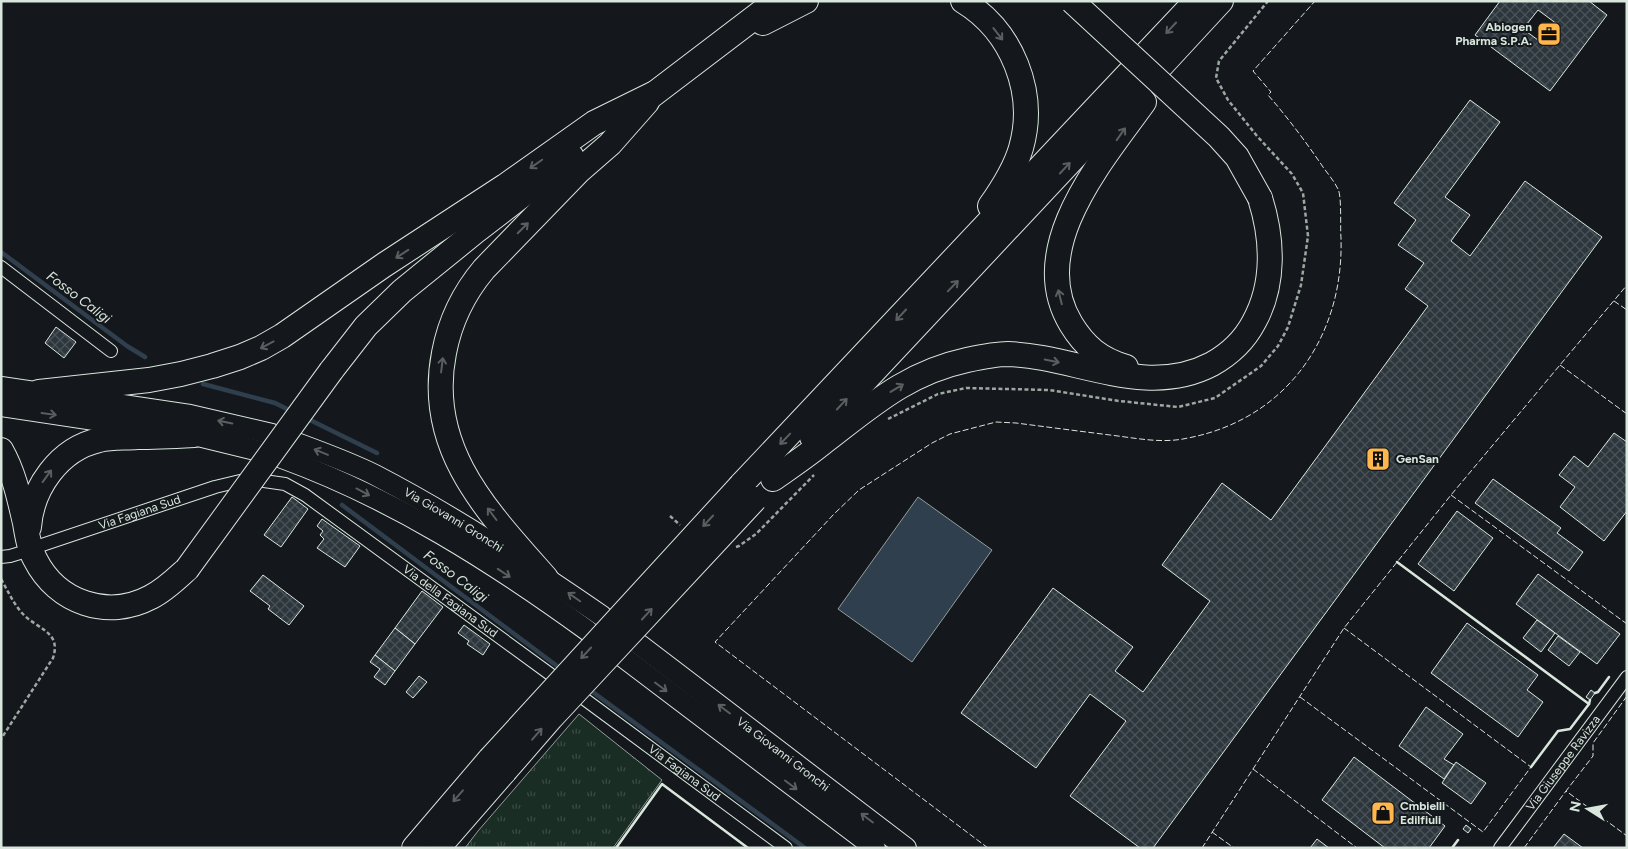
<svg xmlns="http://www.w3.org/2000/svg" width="1628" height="849" viewBox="0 0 1628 849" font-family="Figtree,sans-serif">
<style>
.grass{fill:url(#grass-tufts);stroke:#939e99}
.water{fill:#2f3f4d;stroke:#939e99}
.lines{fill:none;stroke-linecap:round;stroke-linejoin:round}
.stream{stroke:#2f3f4d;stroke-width:4.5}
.building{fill:url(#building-cross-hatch);stroke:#d8e6dc;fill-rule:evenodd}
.street-casing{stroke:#d8e6dc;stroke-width:14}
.primary-casing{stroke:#d8e6dc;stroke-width:22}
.highway-casing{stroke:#d8e6dc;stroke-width:26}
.path{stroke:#9da8a2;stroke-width:2.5;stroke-dasharray:4 2.5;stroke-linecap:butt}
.street{stroke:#14181c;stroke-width:12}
.primary{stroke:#14181c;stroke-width:20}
.highway{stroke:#14181c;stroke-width:24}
.highway-bridge-casing{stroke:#d8e6dc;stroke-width:26;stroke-linecap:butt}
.highway-bridge{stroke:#14181c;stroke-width:24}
.fence{stroke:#d8e6dc;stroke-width:1;stroke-dasharray:6 2.5;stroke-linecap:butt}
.wall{stroke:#d8e6dc;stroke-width:2.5}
.oneway{stroke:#59605f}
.labels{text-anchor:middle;stroke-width:4;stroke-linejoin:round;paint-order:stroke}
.poi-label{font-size:12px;font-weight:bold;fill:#d8e6dc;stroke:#14181c;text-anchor:start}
.street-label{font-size:12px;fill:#d8e6dc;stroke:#14181c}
.water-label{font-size:14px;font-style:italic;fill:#d8e6dc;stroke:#14181c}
</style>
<defs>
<pattern id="grass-tufts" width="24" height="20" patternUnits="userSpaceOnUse" patternTransform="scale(1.25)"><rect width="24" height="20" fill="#1a2d24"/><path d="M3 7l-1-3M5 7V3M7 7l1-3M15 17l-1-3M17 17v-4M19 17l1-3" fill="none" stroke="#3b4b43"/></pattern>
<pattern id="building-cross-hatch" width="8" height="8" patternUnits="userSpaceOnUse" patternTransform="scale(1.25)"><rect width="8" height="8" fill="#2c363c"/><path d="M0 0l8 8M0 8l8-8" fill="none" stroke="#4a5358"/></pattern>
</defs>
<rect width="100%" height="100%" fill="#14181c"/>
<!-- grass -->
<path class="grass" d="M579,714L662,780L613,848H465L478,831Z"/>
<!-- water -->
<path class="water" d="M918,497L992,550L912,662L838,609Z"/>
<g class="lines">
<!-- stream -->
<g class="stream">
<path d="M1,252L127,346L145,357"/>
<path d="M203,384L275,403L289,410"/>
<path d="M310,420L377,453"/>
<path d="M342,505L557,666"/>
<path d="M590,690L805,848"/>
</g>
</g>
<!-- building -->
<g class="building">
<path d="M1500,1H1589L1607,15L1550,91L1475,35ZM1538,10L1557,24L1542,43L1523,29Z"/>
<path d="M1470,100L1500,122L1445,197L1470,215L1451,241L1470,256L1525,181L1602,237L1153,848H1140L1070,796L1126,721L1090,694L1036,768L961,713L1053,588L1133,647L1115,671L1143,692L1210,601L1162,565L1222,483L1271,520L1428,306L1405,289L1424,263L1398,245L1416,220L1394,203Z"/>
<path d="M56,327L76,342L64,358L45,343Z"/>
<path d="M1614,433L1627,442V511L1604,541L1560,507L1575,487L1559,475L1574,456L1588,467Z"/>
<path d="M1493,479L1561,528L1557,533L1583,552L1569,571L1475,503Z"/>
<path d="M292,497L308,509L281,547L264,535Z"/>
<path d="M1457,511L1493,538L1454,591L1418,564Z"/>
<path d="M322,519L360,546L345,567L317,548L324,539L320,535L323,531L317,526Z"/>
<path d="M1538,574L1620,634L1597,664L1516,604Z"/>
<path d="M263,575L304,606L289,625L268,609L270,606L250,591Z"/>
<path d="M422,591L443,607L415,644L395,628Z"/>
<path d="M1537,620L1555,633L1541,652L1523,638Z"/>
<path d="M1467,623L1538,675L1527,690L1543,702L1518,737L1431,673Z"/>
<path d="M464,625L490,644L483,655L467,644L469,641L458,633Z"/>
<path d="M395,628L415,644L395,671L375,655Z"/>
<path d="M1558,636L1580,652L1569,666L1548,650Z"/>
<path d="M375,655L395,671L385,685L374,677L380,669L370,662Z"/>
<path d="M419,676L427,682L413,698L406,692Z"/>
<path d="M1591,690L1595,693L1590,700L1586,697Z"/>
<path d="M1426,707L1463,734L1444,759L1454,765L1444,779L1399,746Z"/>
<path d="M1354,757L1445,826L1429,848H1385L1322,800Z"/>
<path d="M1456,762L1486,783L1471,804L1442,783Z"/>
<path d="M1466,825L1471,829L1468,833L1463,829Z"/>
<path d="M1564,834L1583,848H1553Z"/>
<path d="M1317,839L1329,848H1310Z"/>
</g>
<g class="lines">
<!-- street casing -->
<g class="street-casing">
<g id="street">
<path d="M1,267L111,351"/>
<path id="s1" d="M264,481L285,484L305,495L550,674"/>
<path id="s2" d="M39,546L215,487L240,481"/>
<path d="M1,557L10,556L20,553"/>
<path id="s3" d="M583,698L786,848"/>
<path id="s4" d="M1500,848L1627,677"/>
</g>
</g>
<!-- primary casing -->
<g class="primary-casing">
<g id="primary">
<path d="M1,387L190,415L272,434"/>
<path d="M1,406L194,435L259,451"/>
<path id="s5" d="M294,442C321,452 349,462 375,475C454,516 529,566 602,616"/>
<path d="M282,458C392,498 493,562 588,631"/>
<path id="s6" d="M636,642L906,848"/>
<path d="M623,657L875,848"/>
</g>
</g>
<!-- highway casing -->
<g class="highway-casing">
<g id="highway">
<path d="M963,1C1012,31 1037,92 1021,148C1015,169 1002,189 990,206"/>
<path d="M763,23L806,1"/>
<path d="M1146,54L1196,1"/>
<path d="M1160,67L1221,1"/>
<path d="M642,103L776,1"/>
<path d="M1126,367C1100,359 1085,347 1071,324C1025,248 1102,161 1144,102"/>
<path d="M331,371L366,326L402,291L476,231L572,157"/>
<path d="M39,392L149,380L181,374L212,366L240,357L261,348L282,336L384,265L505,186L594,123L653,94"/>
<path d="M812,437L1143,84"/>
<path d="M1,450C14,473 19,497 25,523C27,535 29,548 35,559C57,603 108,620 151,597C165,590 176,579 187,569"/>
<path d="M773,479C790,467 808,455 825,441C872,405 907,373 967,360C981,357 995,354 1008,354C1075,356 1146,399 1212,364C1230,354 1244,341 1254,322C1275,284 1273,239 1260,198"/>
<path d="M741,485L1131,71"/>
<path d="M29,527C32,488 59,449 99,440C111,437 124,438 137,437C156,437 175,436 194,435"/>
<path d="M546,578C488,512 425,449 444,353C450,321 463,294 484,269L579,171L610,144L647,102"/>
<path d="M414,848L490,759"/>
<path d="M438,848L505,771"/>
</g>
</g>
<!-- path -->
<g class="path">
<path d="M888,419L938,394L966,388L1049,390L1119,401L1178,407L1215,398L1261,366L1278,346L1288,327L1301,285L1308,236L1303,193L1292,174L1257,136L1228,100L1216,78L1219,61L1268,1"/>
<path d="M670,516L680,525"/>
<path d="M736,547L739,546L756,534L814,475"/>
<path d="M1,579C8,591 13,603 22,613C36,629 62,631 53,658L1,739"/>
</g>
<!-- street -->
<use href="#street" class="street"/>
<!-- primary -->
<use href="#primary" class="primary"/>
<!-- highway -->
<use href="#highway" class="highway"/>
<!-- highway-bridge casing -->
<g class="highway-bridge-casing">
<g id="highway-bridge">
<path d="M1072,1L1219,137L1237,157L1260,198"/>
<path d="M187,569L331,371"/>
<path d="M490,759L741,485"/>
<path d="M505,771L551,718L755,499"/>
</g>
</g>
<!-- highway-bridge -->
<use href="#highway-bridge" class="highway-bridge"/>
<!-- fence -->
<g class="fence">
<path d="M1614,301L1627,310"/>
<path d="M1560,365L1627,414"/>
<path d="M1451,495L1627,624"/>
<path d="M1627,696L1593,743V756L1566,791L1627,836"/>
<path d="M1300,697L1483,832L1531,767L1344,628"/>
<path d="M1253,769L1357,848"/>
<path d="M1212,832L1234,848"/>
<path d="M988,848L715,642L834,514L859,490L932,443L950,434L996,422L1016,423C1047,427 1078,431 1110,435C1136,438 1162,444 1188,438C1287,419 1344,336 1341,238C1340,227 1342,197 1338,189C1334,181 1328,174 1323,167C1306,142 1288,118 1268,95L1271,92L1253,71L1315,1"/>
<path d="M1202,848L1344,628L1451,495L1627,285"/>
<path d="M1524,848L1566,791"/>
</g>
<!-- wall -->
<g class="wall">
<path d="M1397,562L1589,704L1590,700"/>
<path d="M1595,693L1598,692L1609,677"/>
<path d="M1531,767L1558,731L1570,729L1589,704"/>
<path d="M616,848L662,784L748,848"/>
<path d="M1452,848L1458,840"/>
</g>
</g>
<!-- one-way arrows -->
<defs><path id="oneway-shaft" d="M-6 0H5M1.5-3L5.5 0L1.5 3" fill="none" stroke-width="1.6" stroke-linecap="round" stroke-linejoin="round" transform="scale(1.25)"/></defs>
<g class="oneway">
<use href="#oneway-shaft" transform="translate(1171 28) rotate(133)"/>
<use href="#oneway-shaft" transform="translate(998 34) rotate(52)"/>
<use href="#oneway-shaft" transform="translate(1121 134) rotate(-55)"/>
<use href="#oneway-shaft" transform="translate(536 164) rotate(145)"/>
<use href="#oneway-shaft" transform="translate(1065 168) rotate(-47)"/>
<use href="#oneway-shaft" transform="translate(523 228) rotate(-45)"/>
<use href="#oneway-shaft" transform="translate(402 254) rotate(147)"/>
<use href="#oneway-shaft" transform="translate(953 286) rotate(-46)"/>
<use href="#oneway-shaft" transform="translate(1060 297) rotate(-104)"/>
<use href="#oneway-shaft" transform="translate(901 315) rotate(133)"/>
<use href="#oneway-shaft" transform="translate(267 345) rotate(152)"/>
<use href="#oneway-shaft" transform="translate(1052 361) rotate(12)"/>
<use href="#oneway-shaft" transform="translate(442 365) rotate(-83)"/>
<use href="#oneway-shaft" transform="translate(897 388) rotate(-31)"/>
<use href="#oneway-shaft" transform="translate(842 404) rotate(-47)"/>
<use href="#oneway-shaft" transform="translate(49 414) rotate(8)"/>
<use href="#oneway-shaft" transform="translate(225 422) rotate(-168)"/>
<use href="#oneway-shaft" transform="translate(785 439) rotate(134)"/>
<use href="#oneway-shaft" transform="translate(321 452) rotate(-158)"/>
<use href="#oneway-shaft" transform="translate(47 476) rotate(-54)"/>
<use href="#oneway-shaft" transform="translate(363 492) rotate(28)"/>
<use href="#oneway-shaft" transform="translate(492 514) rotate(-127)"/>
<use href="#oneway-shaft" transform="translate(708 521) rotate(133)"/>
<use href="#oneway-shaft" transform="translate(504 573) rotate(34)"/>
<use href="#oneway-shaft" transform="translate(574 597) rotate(-145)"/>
<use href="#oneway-shaft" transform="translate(647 614) rotate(-47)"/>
<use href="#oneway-shaft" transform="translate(586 653) rotate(133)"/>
<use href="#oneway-shaft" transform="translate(661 687) rotate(37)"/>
<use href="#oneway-shaft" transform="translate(724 709) rotate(-143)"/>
<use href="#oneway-shaft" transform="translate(537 734) rotate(-49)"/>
<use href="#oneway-shaft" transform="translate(791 785) rotate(37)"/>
<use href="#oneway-shaft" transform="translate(458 796) rotate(131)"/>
<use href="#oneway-shaft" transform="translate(867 818) rotate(-143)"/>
</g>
<!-- icons -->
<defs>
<g id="office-square" transform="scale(1.25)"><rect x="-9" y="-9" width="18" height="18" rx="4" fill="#ffb74d" stroke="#14181c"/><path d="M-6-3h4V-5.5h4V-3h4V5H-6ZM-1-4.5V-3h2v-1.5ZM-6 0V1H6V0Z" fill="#111"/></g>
<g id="building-square" transform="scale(1.25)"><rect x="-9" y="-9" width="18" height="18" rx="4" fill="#ffb74d" stroke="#14181c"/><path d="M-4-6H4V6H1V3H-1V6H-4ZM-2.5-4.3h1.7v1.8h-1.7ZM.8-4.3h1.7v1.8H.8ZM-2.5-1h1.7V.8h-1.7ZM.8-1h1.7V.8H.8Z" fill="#111"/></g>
<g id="shop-square" transform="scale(1.25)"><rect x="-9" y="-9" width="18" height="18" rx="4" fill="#ffb74d" stroke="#14181c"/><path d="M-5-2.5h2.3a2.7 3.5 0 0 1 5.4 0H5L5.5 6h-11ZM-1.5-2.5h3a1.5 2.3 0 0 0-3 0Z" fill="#111"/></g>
</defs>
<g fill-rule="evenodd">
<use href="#office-square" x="1549" y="34"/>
<use href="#building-square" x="1378" y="459"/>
<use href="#shop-square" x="1383" y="813"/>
</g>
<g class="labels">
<!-- poi labels -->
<g class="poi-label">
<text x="1532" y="31" text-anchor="end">Abiogen<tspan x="1532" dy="14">Pharma S.P.A.</tspan></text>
<text x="1396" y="463">GenSan</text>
<text x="1400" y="810">Cmbielli<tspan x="1400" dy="14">Edilfiuli</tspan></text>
</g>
<!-- street labels -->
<g class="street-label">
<text dy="4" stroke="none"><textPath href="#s2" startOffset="106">Via Fagiana Sud</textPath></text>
<text dy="4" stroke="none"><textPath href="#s5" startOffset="178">Via Giovanni Gronchi</textPath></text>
<text dy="4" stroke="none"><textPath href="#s1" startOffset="224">Via della Fagiana Sud</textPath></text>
<text dy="4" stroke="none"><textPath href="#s6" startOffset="185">Via Giovanni Gronchi</textPath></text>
<text dy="4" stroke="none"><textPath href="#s4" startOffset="106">Via Giuseppe Ravizza</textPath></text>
<text dy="4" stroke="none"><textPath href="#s3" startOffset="126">Via Fagiana Sud</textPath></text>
</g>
<!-- water labels -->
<g class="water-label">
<text transform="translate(79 297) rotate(37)" y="5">Fosso Caligi</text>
<text transform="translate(456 576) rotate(37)" y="5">Fosso Caligi</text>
</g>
</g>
<!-- border -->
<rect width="1628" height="849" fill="none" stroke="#d8e6dc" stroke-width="5"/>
<!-- north arrow -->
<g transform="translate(1588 809) rotate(281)" stroke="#14181c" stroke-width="4" paint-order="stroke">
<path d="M0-4L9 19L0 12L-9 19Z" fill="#d8e6dc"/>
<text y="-8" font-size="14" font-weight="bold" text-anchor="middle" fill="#d8e6dc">N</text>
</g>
</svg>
